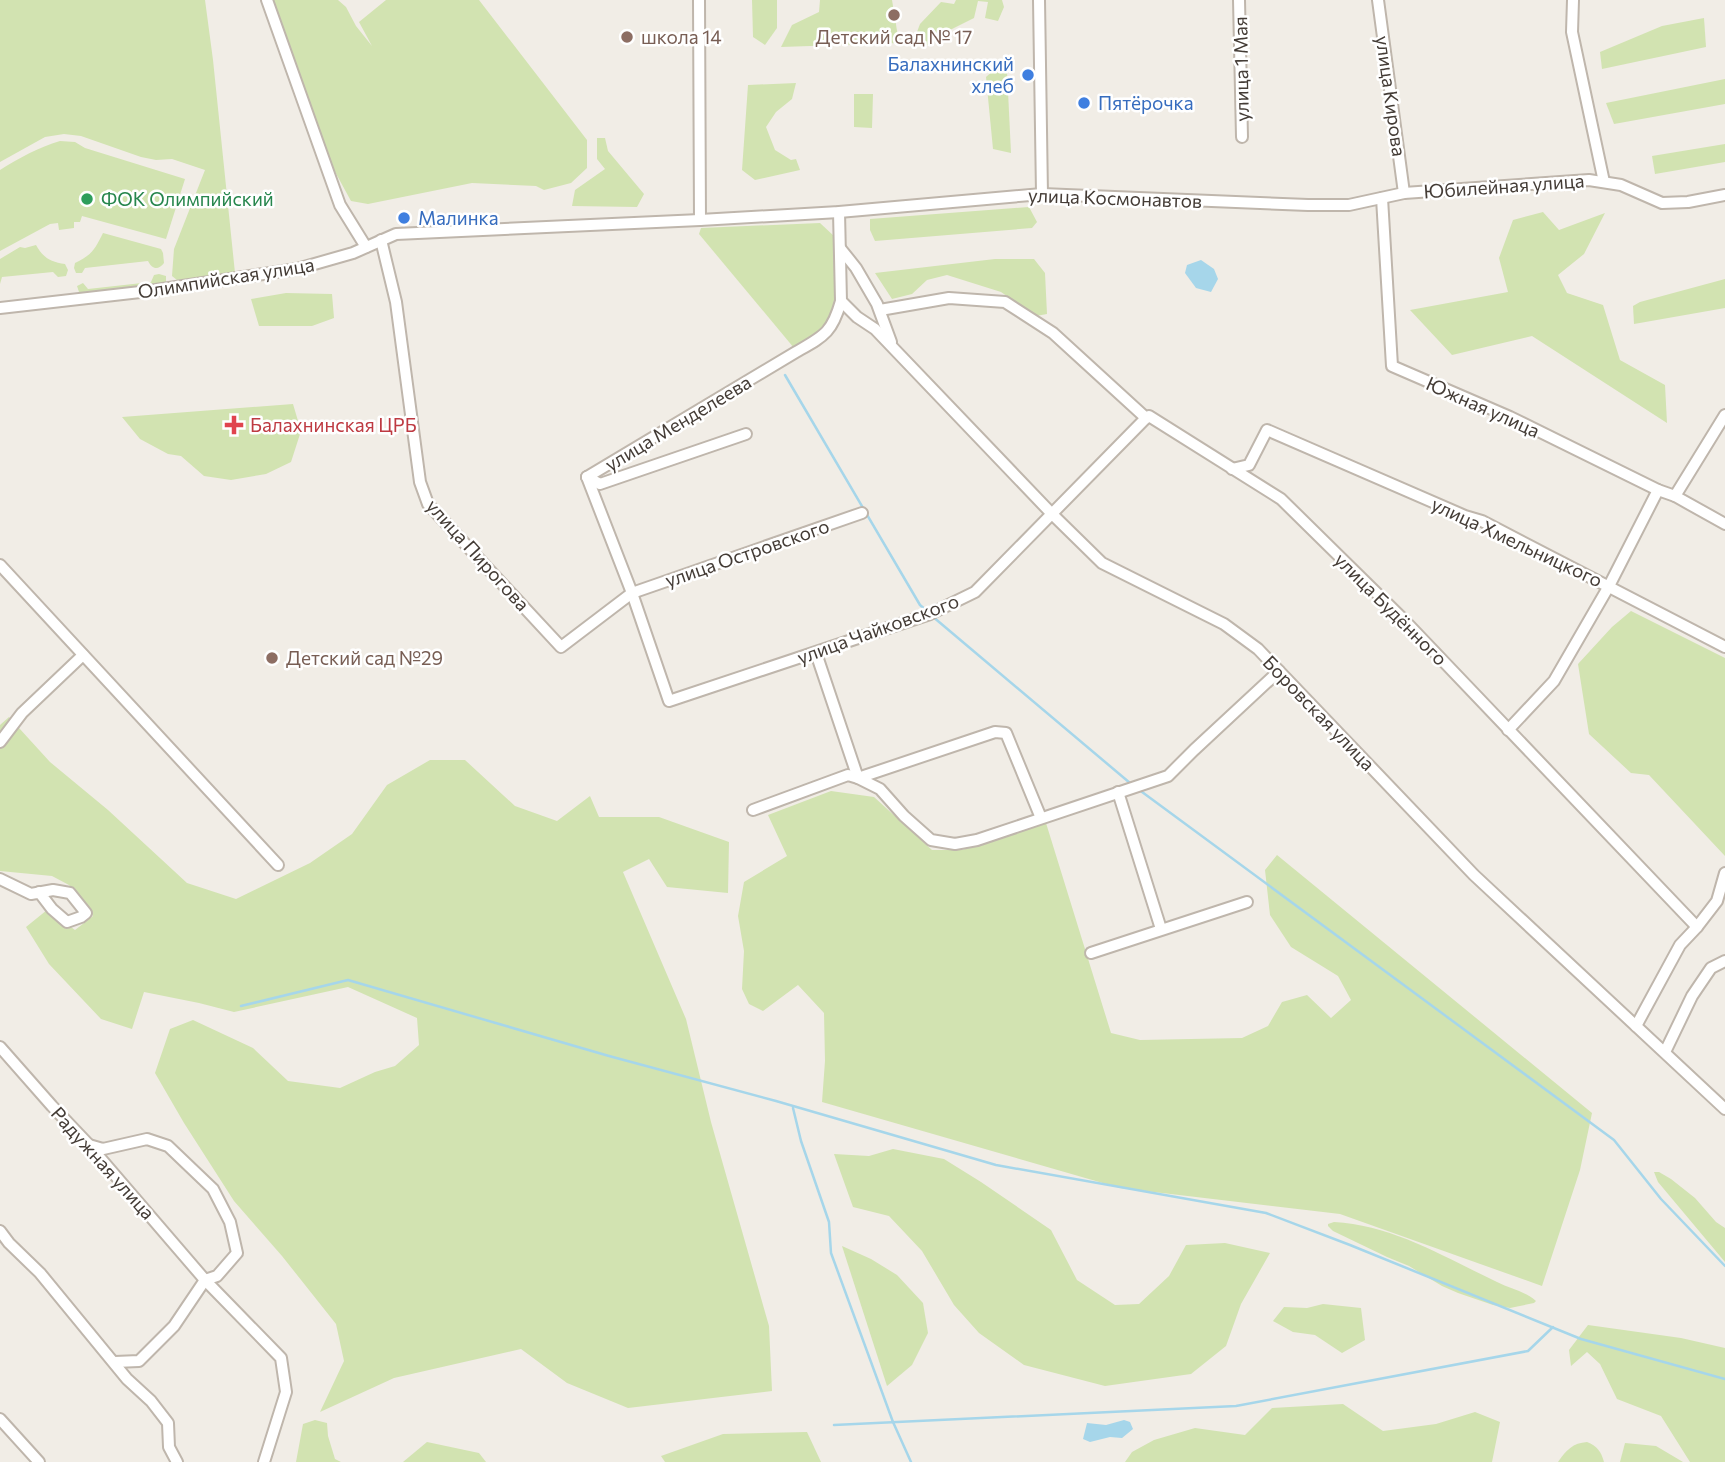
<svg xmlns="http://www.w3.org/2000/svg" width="1725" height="1462" viewBox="0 0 1725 1462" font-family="Commissioner,sans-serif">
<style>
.green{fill:#d2e3b1}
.water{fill:#a6d6ea}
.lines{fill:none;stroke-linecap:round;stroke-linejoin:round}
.stream{stroke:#a6d6ea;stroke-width:2.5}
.minor-casing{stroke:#bfb6ac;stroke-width:14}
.minor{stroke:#fff;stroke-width:10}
.education-dot{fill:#8d6e63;stroke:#fff;stroke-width:2.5}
.shop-dot{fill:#3f7fe0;stroke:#fff;stroke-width:2.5}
.leisure-dot{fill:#2e9e5b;stroke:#fff;stroke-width:2.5}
.health-dot{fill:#e0444e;stroke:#fff;stroke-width:2.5}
.labels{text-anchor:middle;stroke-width:5;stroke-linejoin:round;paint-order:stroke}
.education-label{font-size:19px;fill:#785e54;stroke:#fff;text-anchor:start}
.shop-label{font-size:19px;fill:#366cbe;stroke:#fff;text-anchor:start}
.street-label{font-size:19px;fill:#443c36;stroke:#fff}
.leisure-label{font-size:19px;fill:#27864d;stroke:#fff;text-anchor:start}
.health-label{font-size:19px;fill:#be3a42;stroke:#fff;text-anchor:start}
</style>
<rect width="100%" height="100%" fill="#f1ede6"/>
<!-- green -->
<g class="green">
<path d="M0,0H205L213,60L235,273L197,281L192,279L177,280L172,276L174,249L205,170L172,159L156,160L141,157L81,136L64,134L45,137L0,162Z"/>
<path d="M269,0H338L346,7L356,26L372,46L359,22L386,0H479L587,140V168L571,183L544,190L536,186L472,183L368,204L351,201L322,148Z"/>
<path d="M752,0H777V28L765,45L753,37Z"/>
<path d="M820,0H892L899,43L781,47L792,25L819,12Z"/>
<path d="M956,0H1002L1004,7L998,21L985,18L988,2L978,1L974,18L952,29L940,32L928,45L914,40L920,24L941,2L954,4Z"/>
<path d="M1704,18L1706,47L1602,69L1600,52L1662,26Z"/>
<path d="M997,67L1007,71L1011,153L993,149L986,77Z"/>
<path d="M1725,79V104L1614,124L1606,103Z"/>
<path d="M796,83L792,99L776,112L766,127L775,150L791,160L796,159L800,170L755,180L742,170L748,85Z"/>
<path d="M854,94H873L872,128L854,127Z"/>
<path d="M597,138H605L608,151L644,194L637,207L572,206L575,190L605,169L597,159Z"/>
<path d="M60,141L75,142L85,148L185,179L166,239L82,216L80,222H74V228L59,230L58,223L50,224L0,251V170C19,158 39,147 60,141Z"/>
<path d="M1725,144V162L1655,174L1652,156Z"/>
<path d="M1029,207L1037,222L1032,228L875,241L870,230V219Z"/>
<path d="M1543,212L1559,230L1605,213L1584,254L1558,275L1567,293L1603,305L1620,360L1665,385L1667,423L1532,336L1452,355L1410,310L1508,292L1499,258L1513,220Z"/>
<path d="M820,223L835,237L836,272L833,314L820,333L794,348L699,234L701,228Z"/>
<path d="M103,233L161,249L163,253L164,263C158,271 152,269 148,261L85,268L82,273H76L74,268L75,263C92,255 95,249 103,233Z"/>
<path d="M36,245C43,258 51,262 65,264L68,270L66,276L58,277L53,272L2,277L0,284V259L20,247L25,248Z"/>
<path d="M995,259H1034L1045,273L1047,314L1036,316L1001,292L947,275L927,280L912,294L892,299L875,273Z"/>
<path d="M159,274L166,276V283L84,292H79L77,286L83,283L88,289L151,282L154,275Z"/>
<path d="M1725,279V308L1634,324L1633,306L1640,302Z"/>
<path d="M286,293L332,294L334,318L312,326H259L251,299Z"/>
<path d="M293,404L301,431L291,462L266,474L231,480L204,476L181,456L168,454L140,439L122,417Z"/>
<path d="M1631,611L1725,658V856L1649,775L1631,773L1589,734L1578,664L1612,627Z"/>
<path d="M9,717L50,762L108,810L187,883L236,899L310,863L352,834L387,785L430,760H465L515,806L557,821L590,796L599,817H659L729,842L728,893L667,887L649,859L623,872L686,1019L711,1122L769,1326L772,1391L628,1408L567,1383L521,1349L394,1378L320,1412L344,1361L336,1324L282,1256L234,1201L184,1123L155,1073L170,1029L193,1020L253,1048L288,1081L340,1088L375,1072L395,1066L419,1045L417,1018L348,987L234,1012L199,1003L144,992L132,1029L101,1019L49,964L26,927L47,910L75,930L93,916L69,885L52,876L0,871V725Z"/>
<path d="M831,791L874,797L932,850H962L1046,823L1111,1033L1140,1040L1242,1038L1268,1026L1282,1002L1307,995L1331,1018L1351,1000L1338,976L1291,947L1270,915L1265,870L1277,855L1592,1113L1580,1170L1542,1286L1340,1214L1120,1188L822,1102L825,1061L824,1013L798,985L763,1011L749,1004L742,989L744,951L738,916L744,882L787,856L768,815Z"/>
<path d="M893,1149L944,1159L981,1182L1051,1230L1077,1280L1115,1305L1139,1304L1169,1276L1186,1245L1225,1243L1270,1253L1241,1304L1226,1346L1191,1374L1105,1386L1024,1365L979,1333L954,1305L922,1251L889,1216L853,1207L834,1154L869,1156Z"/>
<path d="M1654,1172H1659L1671,1179L1695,1198L1716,1222L1725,1228V1262L1658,1182Z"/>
<path d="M1334,1222C1393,1225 1446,1258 1497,1282C1511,1289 1524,1291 1536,1301L1534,1303L1510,1308L1493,1305L1458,1293L1442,1286L1409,1266L1387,1257L1333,1231L1328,1226V1224Z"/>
<path d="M842,1246L871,1259L897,1275L923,1303L928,1333L912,1365L887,1386Z"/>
<path d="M1323,1304L1361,1308L1365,1340L1342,1353L1315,1335L1293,1332L1273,1321L1284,1307L1307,1308Z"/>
<path d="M1588,1325L1681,1338L1725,1348V1462H1690L1661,1416L1617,1399L1600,1364L1587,1352L1571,1366L1569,1350Z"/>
<path d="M1343,1404L1383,1431L1436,1424L1475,1412L1500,1422L1492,1462H1125L1132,1452L1154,1440L1195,1428L1245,1435L1272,1408Z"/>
<path d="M315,1420L327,1423L328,1436L335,1459L341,1462H296L303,1424Z"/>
<path d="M807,1432L821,1462H665L661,1456L723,1434Z"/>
<path d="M427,1442L479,1453L486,1462H403Z"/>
<path d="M1587,1442C1597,1446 1601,1451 1604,1462H1558C1566,1450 1573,1443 1587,1442Z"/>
<path d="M1625,1443L1656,1446L1683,1462H1620Z"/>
</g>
<!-- water -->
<g class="water">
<path d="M1201,260L1214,269L1218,279L1211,292L1196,288L1185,273L1187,265Z"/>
<path d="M1124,1420L1130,1422L1133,1429L1122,1438L1110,1437L1090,1442L1083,1439L1087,1423L1106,1425Z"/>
</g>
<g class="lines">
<!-- stream -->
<g class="stream">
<path d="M785,375L920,605L927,611"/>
<path d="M932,616L1130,783"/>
<path d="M1138,789L1614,1140L1661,1199L1725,1266"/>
<path d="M241,1006L348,980L609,1056L776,1101L996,1165L1266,1213L1350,1245L1581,1339L1725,1379"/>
<path d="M793,1108L801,1141L829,1222L831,1253L893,1422L911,1462"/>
<path d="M834,1425L1236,1406L1528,1351L1553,1327"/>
</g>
<!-- minor casing -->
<g class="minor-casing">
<g id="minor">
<path d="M267,0L340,205L366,247"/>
<path d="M699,0L700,220"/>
<path d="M1039,0L1042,194"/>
<path d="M1239,0L1242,137"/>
<path d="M1378,0L1404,193"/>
<path d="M1573,0L1572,32L1604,182"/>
<path d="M1382,198L1392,366L1510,417L1658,490L1675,496L1725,524"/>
<path d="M839,212L841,301L857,317L875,329L1052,514L1102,563L1224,624L1258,649L1474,875L1725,1109"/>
<path d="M381,240L396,302L420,482L428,504L561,647L632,593L862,513"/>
<path d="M840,248L856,268L877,304L891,342"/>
<path d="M0,308L149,291L297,269L353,253L396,234L700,220L839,212L1042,194L1308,205H1349L1404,193L1589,180L1621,185L1662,203L1688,202L1725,195"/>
<path d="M880,310L949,298L1005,302L1053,333L1146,418L1149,416L1281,499L1404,620L1697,927"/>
<path d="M1232,469L1249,465L1267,430L1465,516L1482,521L1725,647"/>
<path d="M587,477L632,593L669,701L930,614L975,592L1146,418"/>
<path d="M587,477L796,352C824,336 832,333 841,301"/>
<path d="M587,477L600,484L746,434"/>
<path d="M1675,496L1725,415"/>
<path d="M0,565L278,865"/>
<path d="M816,653L858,778L880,789L904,816L931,840L955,844L977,840L1168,776L1194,750L1279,671"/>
<path d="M1508,730L1554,681L1609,586L1658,490"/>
<path d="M0,742L22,713L83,655"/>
<path d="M1118,792L1161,929"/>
<path d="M753,810L848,775L858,778L995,732L1006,733L1041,818"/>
<path d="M0,879L31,894L53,890L70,893L86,913L81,917L67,922L52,909L39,892"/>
<path d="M1091,953L1247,902"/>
<path d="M1636,1026L1680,945L1697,927L1717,901L1725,873"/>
<path d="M0,1047L52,1106L89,1145L205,1280L281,1358L286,1392L264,1462"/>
<path d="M1665,1052L1692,996L1711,968L1725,961"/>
<path d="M89,1145L103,1149L147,1139L168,1146L213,1189L230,1222L237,1253L217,1276L205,1280L174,1326L139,1361L115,1362"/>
<path d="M0,1231L9,1243L40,1273L127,1379L151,1401L168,1423L169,1447L177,1462"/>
<path d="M0,1419L39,1462"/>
</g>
</g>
<!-- minor -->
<use href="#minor" class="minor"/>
</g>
<!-- markers -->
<g class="education-dot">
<circle cx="894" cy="15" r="7"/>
<circle cx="627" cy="37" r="7"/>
<circle cx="272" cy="658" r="7"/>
</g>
<g class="shop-dot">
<circle cx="1028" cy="75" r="7"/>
<circle cx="1084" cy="103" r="7"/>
<circle cx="404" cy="218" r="7"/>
</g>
<circle class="leisure-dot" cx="87" cy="199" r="7"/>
<path class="health-dot" d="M230.5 414.5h7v7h7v7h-7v7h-7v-7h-7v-7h7z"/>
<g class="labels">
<!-- education labels -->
<g class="education-label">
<text x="641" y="44">школа 14</text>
<text x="894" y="44" text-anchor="middle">Детский сад № 17</text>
<text x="286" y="665">Детский сад №29</text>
</g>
<!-- shop labels -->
<g class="shop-label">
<text x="1014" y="71" text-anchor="end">Балахнинский<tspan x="1014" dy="22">хлеб</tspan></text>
<text x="1098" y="110">Пятёрочка</text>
<text x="418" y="225">Малинка</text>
</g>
<!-- street labels -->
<g class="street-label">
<text transform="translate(1241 69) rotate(-91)" y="7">улица 1 Мая</text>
<text transform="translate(1391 96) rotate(82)" y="7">улица Кирова</text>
<text transform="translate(1504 186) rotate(-4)" y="7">Юбилейная улица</text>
<text transform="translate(1115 198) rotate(2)" y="7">улица Космонавтов</text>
<text transform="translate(226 278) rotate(-9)" y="7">Олимпийская улица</text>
<text transform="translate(1483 407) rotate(24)" y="7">Южная улица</text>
<text transform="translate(678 423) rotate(-31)" y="7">улица Менделеева</text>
<text transform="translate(1517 542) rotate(25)" y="7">улица Хмельницкого</text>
<text transform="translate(747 553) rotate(-19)" y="7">улица Островского</text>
<text transform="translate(478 555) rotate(48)" y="7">улица Пирогова</text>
<text transform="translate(1391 609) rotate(45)" y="7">улица Будённого</text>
<text transform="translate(878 629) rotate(-20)" y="7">улица Чайковского</text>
<text transform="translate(1319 713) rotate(46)" y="7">Боровская улица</text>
<text transform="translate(103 1163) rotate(48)" y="7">Радужная улица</text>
</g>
<!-- leisure labels -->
<g class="leisure-label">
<text x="101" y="206">ФОК Олимпийский</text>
</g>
<!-- health labels -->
<g class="health-label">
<text x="250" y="432">Балахнинская ЦРБ</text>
</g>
</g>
</svg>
